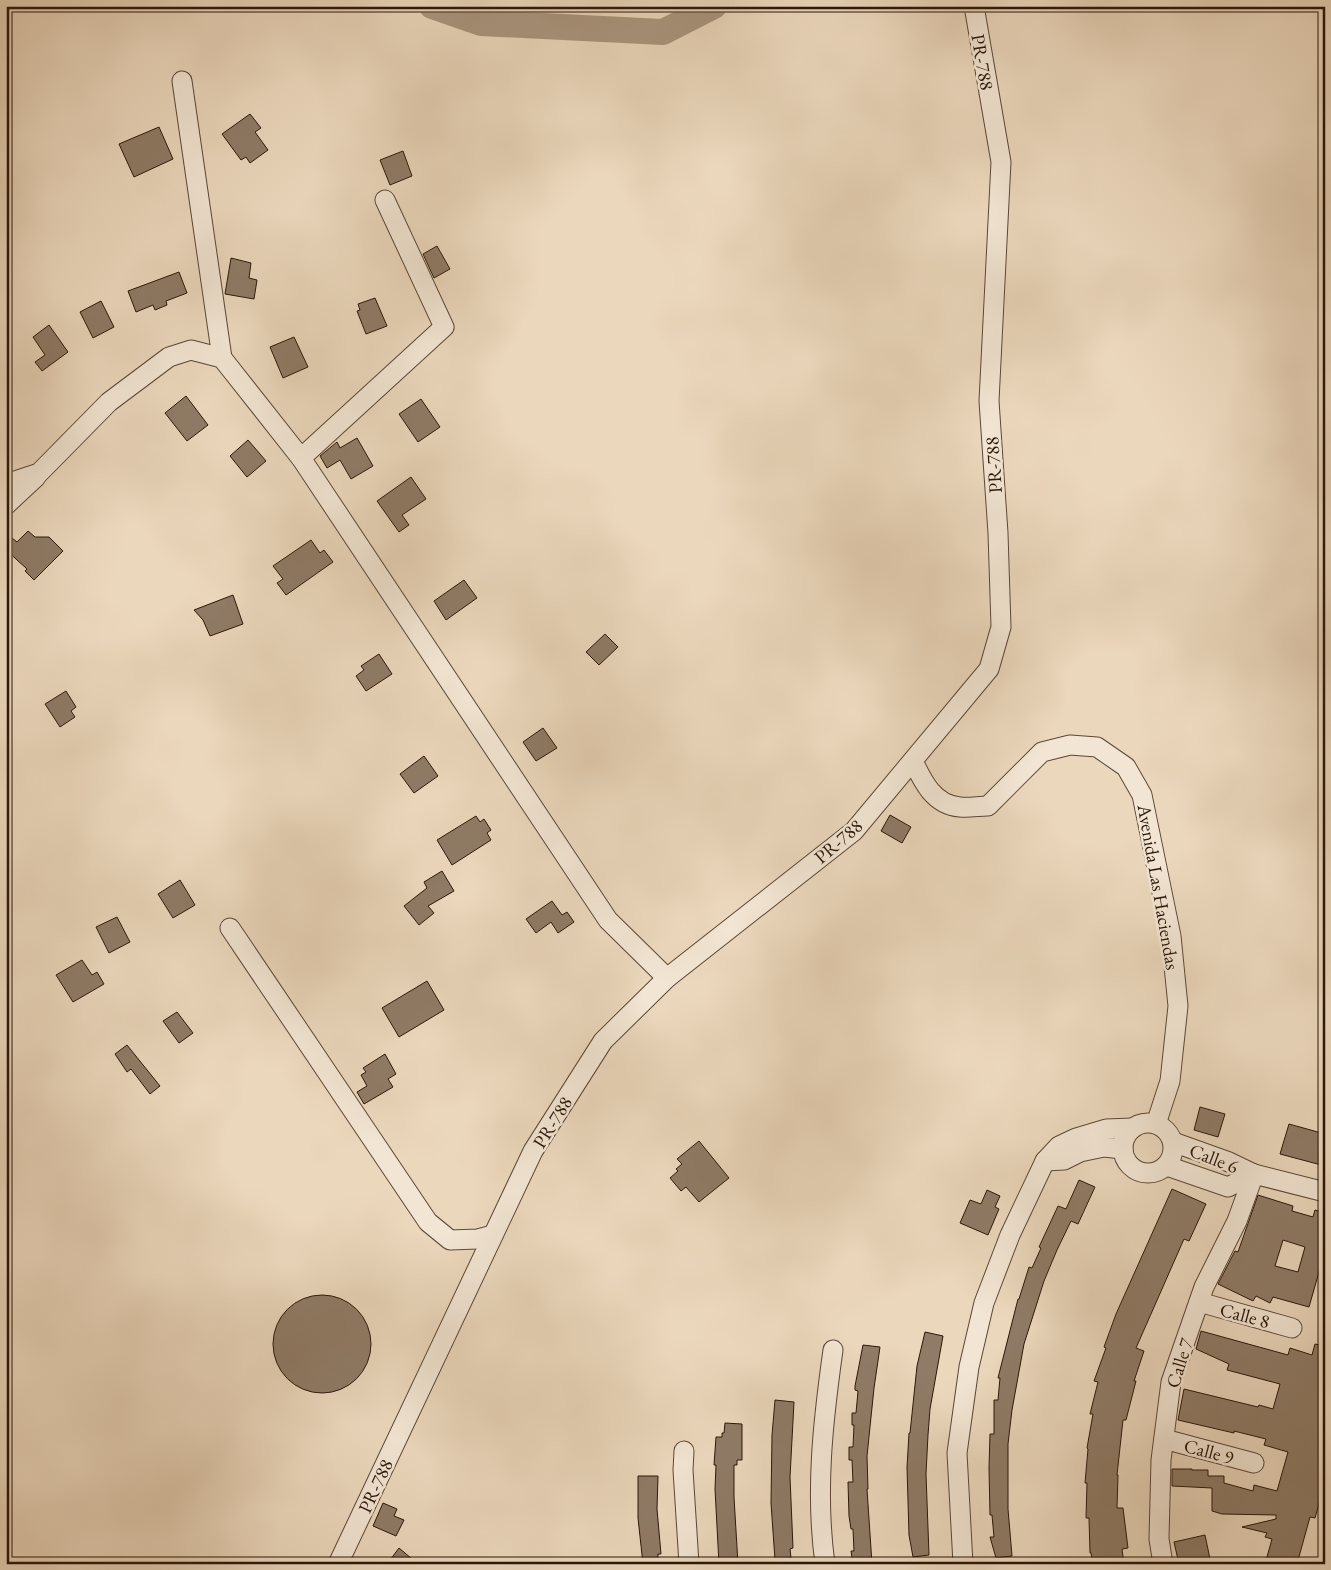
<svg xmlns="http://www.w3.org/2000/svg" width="1331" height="1570" viewBox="0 0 1331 1570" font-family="'EB Garamond',serif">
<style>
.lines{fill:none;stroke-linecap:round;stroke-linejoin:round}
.river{stroke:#aa967f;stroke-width:26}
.building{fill:#8f7b66;stroke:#2b1709;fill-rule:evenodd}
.minor-casing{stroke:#5b4736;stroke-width:21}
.minor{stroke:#f2e5d3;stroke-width:19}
.labels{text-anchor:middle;stroke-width:5;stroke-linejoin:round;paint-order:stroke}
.street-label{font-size:19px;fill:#2b1709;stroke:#f2e5d3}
</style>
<rect width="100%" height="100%" fill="#ebd7bc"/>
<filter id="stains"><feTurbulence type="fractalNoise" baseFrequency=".004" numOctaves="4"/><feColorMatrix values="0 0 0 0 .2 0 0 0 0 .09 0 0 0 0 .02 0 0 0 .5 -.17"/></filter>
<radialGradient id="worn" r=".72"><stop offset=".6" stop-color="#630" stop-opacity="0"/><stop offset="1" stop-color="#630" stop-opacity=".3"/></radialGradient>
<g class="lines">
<!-- river -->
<path class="river" d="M432,6L481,23L663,32L714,6"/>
</g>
<!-- building -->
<g class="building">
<path d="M250,114L261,128L255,132L268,150L250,163L246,157L241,160L222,134Z"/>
<path d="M159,127L173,159L134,177L119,144Z"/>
<path d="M403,151L412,176L390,185L380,160Z"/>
<path d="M437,246L450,269L434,278L423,254Z"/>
<path d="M231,258L251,263L249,278L257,280L254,299L225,294Z"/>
<path d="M179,272L187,293L166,301L167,305L155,310L153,305L136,312L128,291Z"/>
<path d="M375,298L387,326L366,334L357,311L360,310L358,304Z"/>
<path d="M101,301L114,327L93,338L80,312Z"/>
<path d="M49,325L68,352L42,371L35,362L45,355L33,337Z"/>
<path d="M294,337L308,367L283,378L270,347Z"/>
<path d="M186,396L208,425L187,441L165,413Z"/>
<path d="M421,399L440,427L418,442L399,414Z"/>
<path d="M357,438L373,466L351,479L340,460L327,468L320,456L337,442L340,448Z"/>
<path d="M248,440L266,461L247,477L230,456Z"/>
<path d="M411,477L426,499L402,515L409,525L399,532L377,501Z"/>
<path d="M28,531L35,537H49L63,551L34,580L25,571L27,569L6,550V544L12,538L17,542Z"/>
<path d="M311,540L320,553L324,550L333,562L286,595L277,583L283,579L273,566Z"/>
<path d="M464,580L477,598L446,620L434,601Z"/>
<path d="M233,595L243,624L210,636L203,620L194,610Z"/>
<path d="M605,634L618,647L599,665L586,652Z"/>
<path d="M379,654L392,674L366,691L356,676L364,670L361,666Z"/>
<path d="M66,691L76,707L71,711L75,717L60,727L45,704Z"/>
<path d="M543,728L557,748L536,761L523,742Z"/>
<path d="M424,756L438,776L414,793L400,774Z"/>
<path d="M890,815L911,827L902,843L881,831Z"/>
<path d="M476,816L480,822L484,819L491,830L487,833L491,840L452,865L437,840Z"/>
<path d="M442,871L454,891L428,906L434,913L419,925L404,906L427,888L424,882Z"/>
<path d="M180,880L195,905L173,918L158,894Z"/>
<path d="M552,901L562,915L567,912L574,922L558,933L551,922L536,933L526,919Z"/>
<path d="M117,917L130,942L109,953L96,927Z"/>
<path d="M82,960L92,975L97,972L104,984L73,1002L56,975Z"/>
<path d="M427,981L444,1010L399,1037L382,1008Z"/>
<path d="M177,1012L193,1033L179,1043L163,1021Z"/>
<path d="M127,1045L160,1086L150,1094L131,1069L127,1072L115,1054Z"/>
<path d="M385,1054L396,1074L388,1079L393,1087L364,1104L357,1092L367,1086L361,1075L366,1072L363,1068Z"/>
<path d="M1200,1107L1225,1114L1218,1137L1194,1130Z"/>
<path d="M1289,1124L1325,1134V1166L1280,1154Z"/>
<path d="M699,1141L729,1178L699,1202L686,1187L681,1191L670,1178L678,1171L676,1169L682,1164L677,1159Z"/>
<path d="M1079,1180L1095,1187L1078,1224L1071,1221L1057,1250L1044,1281L1024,1344L1012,1410L1008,1444V1509L1012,1556L996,1558L990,1537H994L992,1515H990L989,1468L990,1434H994V1400H998L1000,1378H998L999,1374L1018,1299H1019L1029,1267L1032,1268L1041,1248L1039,1247L1058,1206L1066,1209Z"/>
<path d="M1172,1189L1206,1204L1189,1241L1184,1239L1136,1348L1144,1351L1134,1381H1136L1126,1420H1123L1117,1475H1118L1117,1508H1123L1128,1548L1122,1549L1124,1564H1093L1091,1553H1090L1089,1518H1086L1087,1483H1085L1088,1449L1087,1448L1093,1414H1090L1098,1382L1094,1381L1106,1348L1104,1347L1116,1314Z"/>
<path d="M987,1190L1000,1196L995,1207L999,1209L988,1235L960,1223L970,1200L981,1204Z"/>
<path d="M1258,1195L1293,1206L1292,1211L1313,1217L1315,1210L1325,1213V1251L1309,1307L1273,1297L1270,1303L1256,1296L1253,1301L1218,1284L1235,1251L1238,1252ZM1283,1240L1305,1247L1298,1272L1275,1266Z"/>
<circle cx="322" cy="1344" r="49"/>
<path d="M1201,1331L1288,1355L1290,1348L1312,1355L1315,1344L1325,1346V1454L1319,1477L1325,1479V1482L1315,1518L1310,1517L1297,1564H1265L1272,1539L1265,1537L1267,1533L1242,1527L1276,1519V1515L1222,1514L1212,1511V1488L1172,1486V1469H1192V1470H1208V1476H1224V1483L1253,1491L1254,1485L1277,1491L1288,1452L1264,1445L1266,1439L1234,1431V1433L1178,1420L1184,1389L1258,1407L1259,1405L1273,1409L1280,1384L1227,1370L1229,1364L1196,1349Z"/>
<path d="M925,1332L943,1336L930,1409L928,1435L926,1474L929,1555L913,1557L909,1535L907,1467L909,1433H910L917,1366Z"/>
<path d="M863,1345L880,1347L874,1388L867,1456L868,1489H867L872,1564H853L851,1551H854L853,1529H851L849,1516L848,1482H853L852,1460H849V1447H853L854,1425H852V1413H856L858,1391L855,1390V1386Z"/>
<path d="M775,1400L794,1402L790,1477L793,1548L790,1549L791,1558L775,1560L771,1503L772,1435Z"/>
<path d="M725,1423L742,1424V1460H737V1465H734V1497L738,1564H719L715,1489L716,1465H714L716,1437H722V1433H724Z"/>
<path d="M638,1476H658L657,1509L661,1554H658V1564H643L638,1518Z"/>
<path d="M383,1503L397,1509L394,1516L404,1520L396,1536L373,1526Z"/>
<path d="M1205,1535L1210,1559L1190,1564H1179L1174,1542Z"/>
<path d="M399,1548L418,1564H387Z"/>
</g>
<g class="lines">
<!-- minor casing -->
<g class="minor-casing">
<g id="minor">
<path d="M182,81L222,358"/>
<path d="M301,458L444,327L385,200"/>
<path d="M6,484L39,473L109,402L169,357L191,350L222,358L301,458L608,920L667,978"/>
<path d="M6,505L36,477"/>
<path d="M913,761C923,782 934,805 960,807C969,808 979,806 988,806L1042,752L1070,745L1097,747L1126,767L1142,795L1171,936L1178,1006L1170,1081L1156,1124"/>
<path d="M230,928L428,1222L450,1240L478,1239L493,1235"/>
<circle cx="1148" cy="1148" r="25"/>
<path d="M1123,1149L1104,1147L1080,1152L1064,1160L1045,1161L1059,1146L1076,1138L1106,1129L1133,1128"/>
<path d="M1167,1166L1228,1187L1254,1174L1229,1162L1173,1142"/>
<path d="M1199,1302L1292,1328"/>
<path d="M1164,1439L1254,1463"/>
<path d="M684,1451L683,1470L689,1564"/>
<path d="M338,1564L533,1151L603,1041L667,978L854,831L989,669L1001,627L998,533L989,401L1001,162L974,6"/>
<path d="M825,1564C815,1492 823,1421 833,1350"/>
<path d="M963,1564L957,1453L969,1367L984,1303L1010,1235L1045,1161"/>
<path d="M1163,1564L1159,1539L1161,1460L1171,1382L1204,1287L1237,1221L1254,1174L1325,1192"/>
</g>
</g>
<!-- minor -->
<use href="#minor" class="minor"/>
</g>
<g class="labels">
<!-- street labels -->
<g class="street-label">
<text transform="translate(983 62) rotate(80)" y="7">PR-788</text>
<text transform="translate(993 465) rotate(-94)" y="7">PR-788</text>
<text transform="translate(838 841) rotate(-41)" y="7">PR-788</text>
<text transform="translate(1159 887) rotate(80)" y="7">Avenida Las Haciendas</text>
<text transform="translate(552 1122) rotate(-58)" y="7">PR-788</text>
<text transform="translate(1214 1158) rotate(21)" y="7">Calle 6</text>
<text transform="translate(1245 1315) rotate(15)" y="7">Calle 8</text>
<text transform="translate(1179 1363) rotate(-73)" y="7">Calle 7</text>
<text transform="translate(1209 1451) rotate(15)" y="7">Calle 9</text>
<text transform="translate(375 1486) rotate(-65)" y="7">PR-788</text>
</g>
</g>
<!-- margin -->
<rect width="1331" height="1570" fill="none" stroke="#ebd7bc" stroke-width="25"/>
<rect x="8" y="8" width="1316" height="1555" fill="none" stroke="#2b1709" stroke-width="2.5"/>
<rect x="12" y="12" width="1306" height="1545" fill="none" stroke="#2b1709"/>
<rect width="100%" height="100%" filter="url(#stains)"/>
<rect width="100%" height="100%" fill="url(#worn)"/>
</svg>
